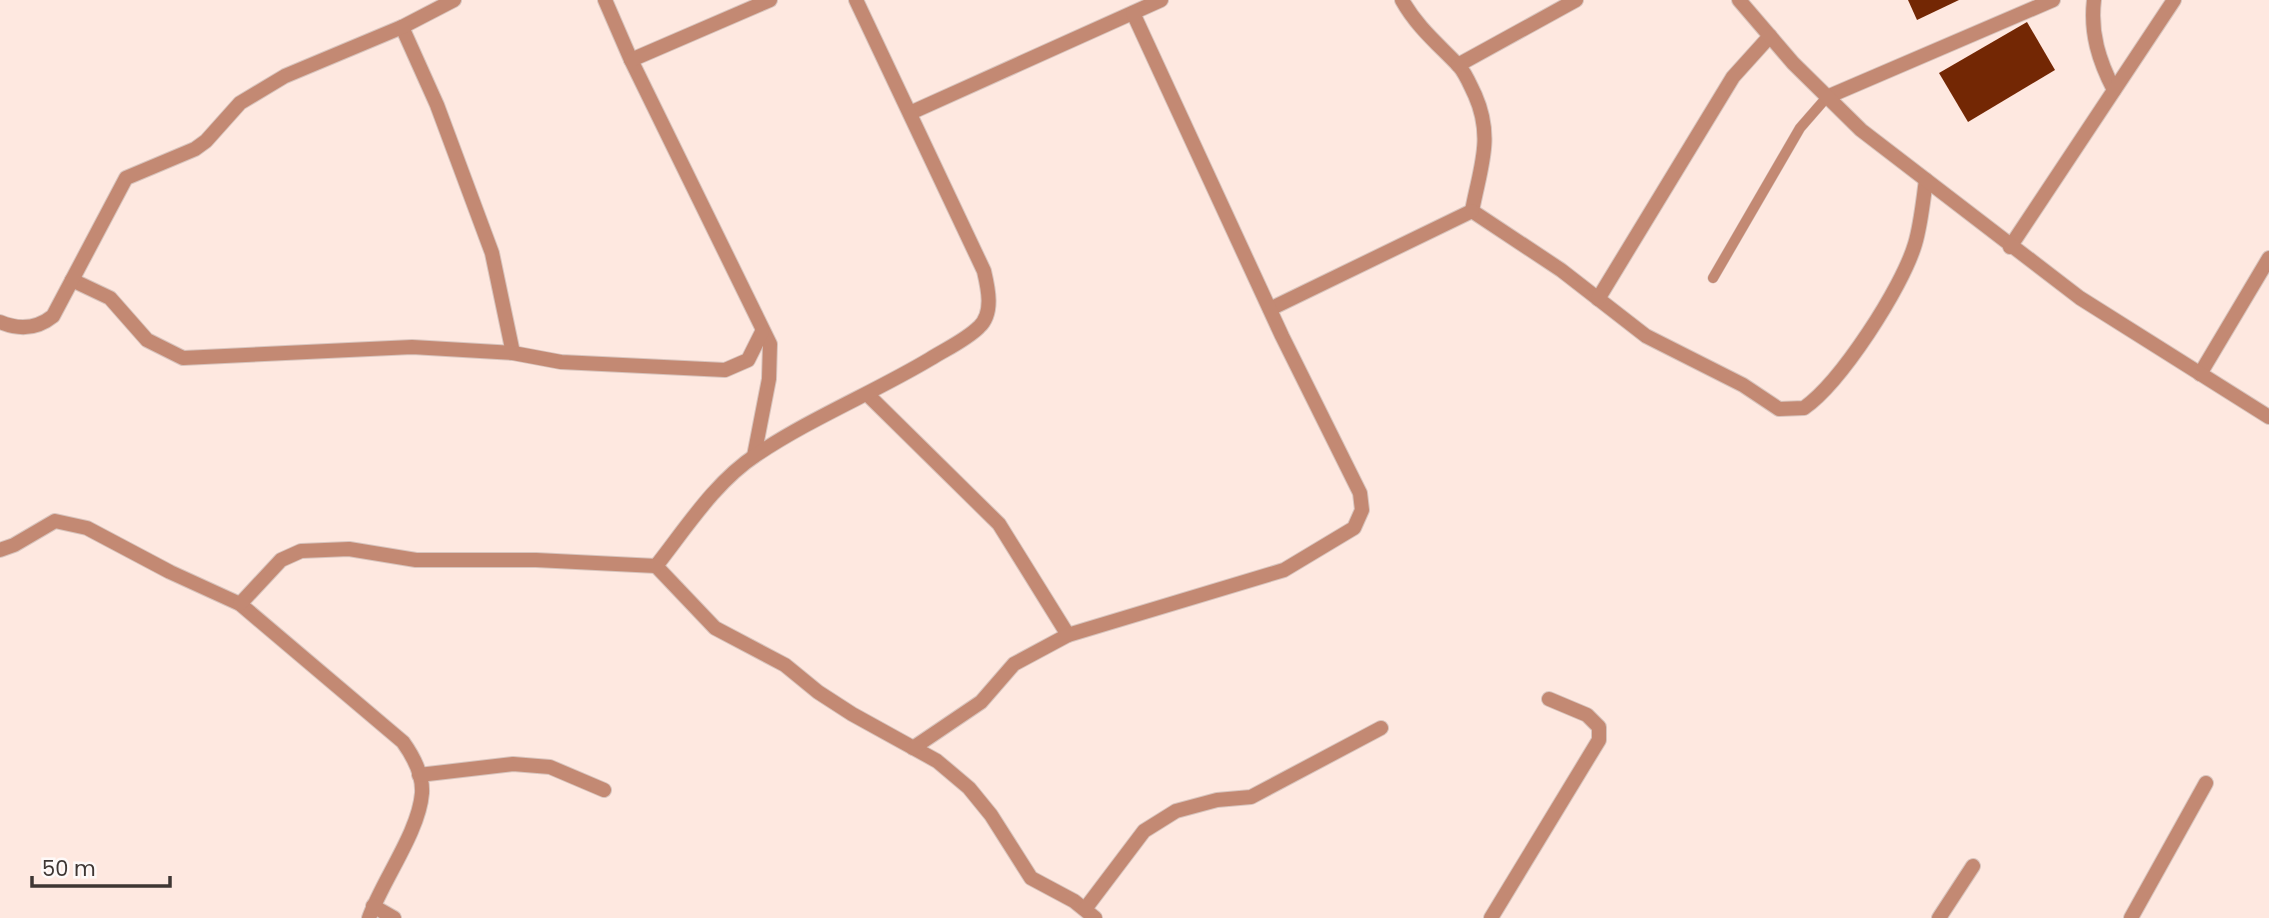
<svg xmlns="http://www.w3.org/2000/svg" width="2269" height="918" viewBox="0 0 2269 918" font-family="Poppins,sans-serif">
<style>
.building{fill:#732704}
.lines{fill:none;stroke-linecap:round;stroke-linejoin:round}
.service-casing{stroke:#d8c4bd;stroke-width:11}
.minor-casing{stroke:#d8c4bd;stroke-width:16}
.tertiary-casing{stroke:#d8c4bd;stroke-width:16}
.service{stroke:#c38973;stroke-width:10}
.minor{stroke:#c38973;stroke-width:14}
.tertiary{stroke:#c38973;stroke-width:14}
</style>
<rect width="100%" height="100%" fill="#fee8e0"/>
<!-- building -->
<g class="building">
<path d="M1908,0H1959L1917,20Z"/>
<path d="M2027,22L2055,70L1968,122L1939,73Z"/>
</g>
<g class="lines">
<!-- service casing -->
<g class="service-casing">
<path id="service" d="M1713,278L1800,128L1827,97"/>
</g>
<!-- minor casing -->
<g class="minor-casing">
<g id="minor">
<path d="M605,0L631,60L770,344L769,379L754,456"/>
<path d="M1402,0C1417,27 1438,44 1459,66C1466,74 1470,85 1475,95C1494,138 1480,168 1472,211"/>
<path d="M2094,0C2090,33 2099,61 2114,90"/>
<path d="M402,27L437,105L492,253L513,353"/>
<path d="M631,60L770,0"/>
<path d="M1458,65L1576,0"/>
<path d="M1827,97L2053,0"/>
<path d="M910,113L1161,0"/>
<path d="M1472,211L1561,270L1646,336L1743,385L1779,409L1804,408C1841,382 1902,288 1915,244C1921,224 1923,201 1926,180"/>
<path d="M2010,247L2174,0"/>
<path d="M72,280L110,298L147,340L183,358L412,347L513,353L561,362L725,370L748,360L762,332"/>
<path d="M1598,299L1733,77L1770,36"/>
<path d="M1270,309L1472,211"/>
<path d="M0,322C19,330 37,329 53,316L126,178L195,149L206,141L240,103L285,76L402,27L454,0"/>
<path d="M2200,374L2269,258"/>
<path d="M867,394L999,524L1068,635"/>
<path d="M0,550L14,545L55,521L87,528L170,572L240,604L403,742C413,756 423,775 422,793C419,832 382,881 369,918"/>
<path d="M656,566L715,628L785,665L818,692L852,714L937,761L969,788L991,815L1031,878L1074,901L1095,918"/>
<path d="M240,604L281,560L301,551L349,549L416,560H536L656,566C686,528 715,482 756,455C811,418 873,393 930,359C946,349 966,340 979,327C994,313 988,288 984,271L856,0"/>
<path d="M913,748L981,702L1014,664L1068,635L1284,570L1354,528L1362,510L1360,493L1282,336L1133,13"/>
<path d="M419,775L513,764L550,767L604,790"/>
<path d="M373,906L394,918"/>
<path d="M1085,909L1144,831L1176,811L1217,800L1251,797L1381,728"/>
<path d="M1491,918L1599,740V727L1587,715L1549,699"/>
<path d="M1939,918L1973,866"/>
<path d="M2131,918L2206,783"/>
</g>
</g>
<!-- tertiary casing -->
<g class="tertiary-casing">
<path id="tertiary" d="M1739,0L1793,63L1861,130L2080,298L2269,417"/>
</g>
<!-- service -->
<use href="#service" class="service"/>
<!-- minor -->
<use href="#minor" class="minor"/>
<!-- tertiary -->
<use href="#tertiary" class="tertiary"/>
</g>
<!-- scale -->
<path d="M32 876v10h138v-10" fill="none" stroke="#3e3633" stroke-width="3.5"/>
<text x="42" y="876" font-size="21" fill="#3e3633" stroke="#fef9f8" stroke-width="5" paint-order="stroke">50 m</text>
</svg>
